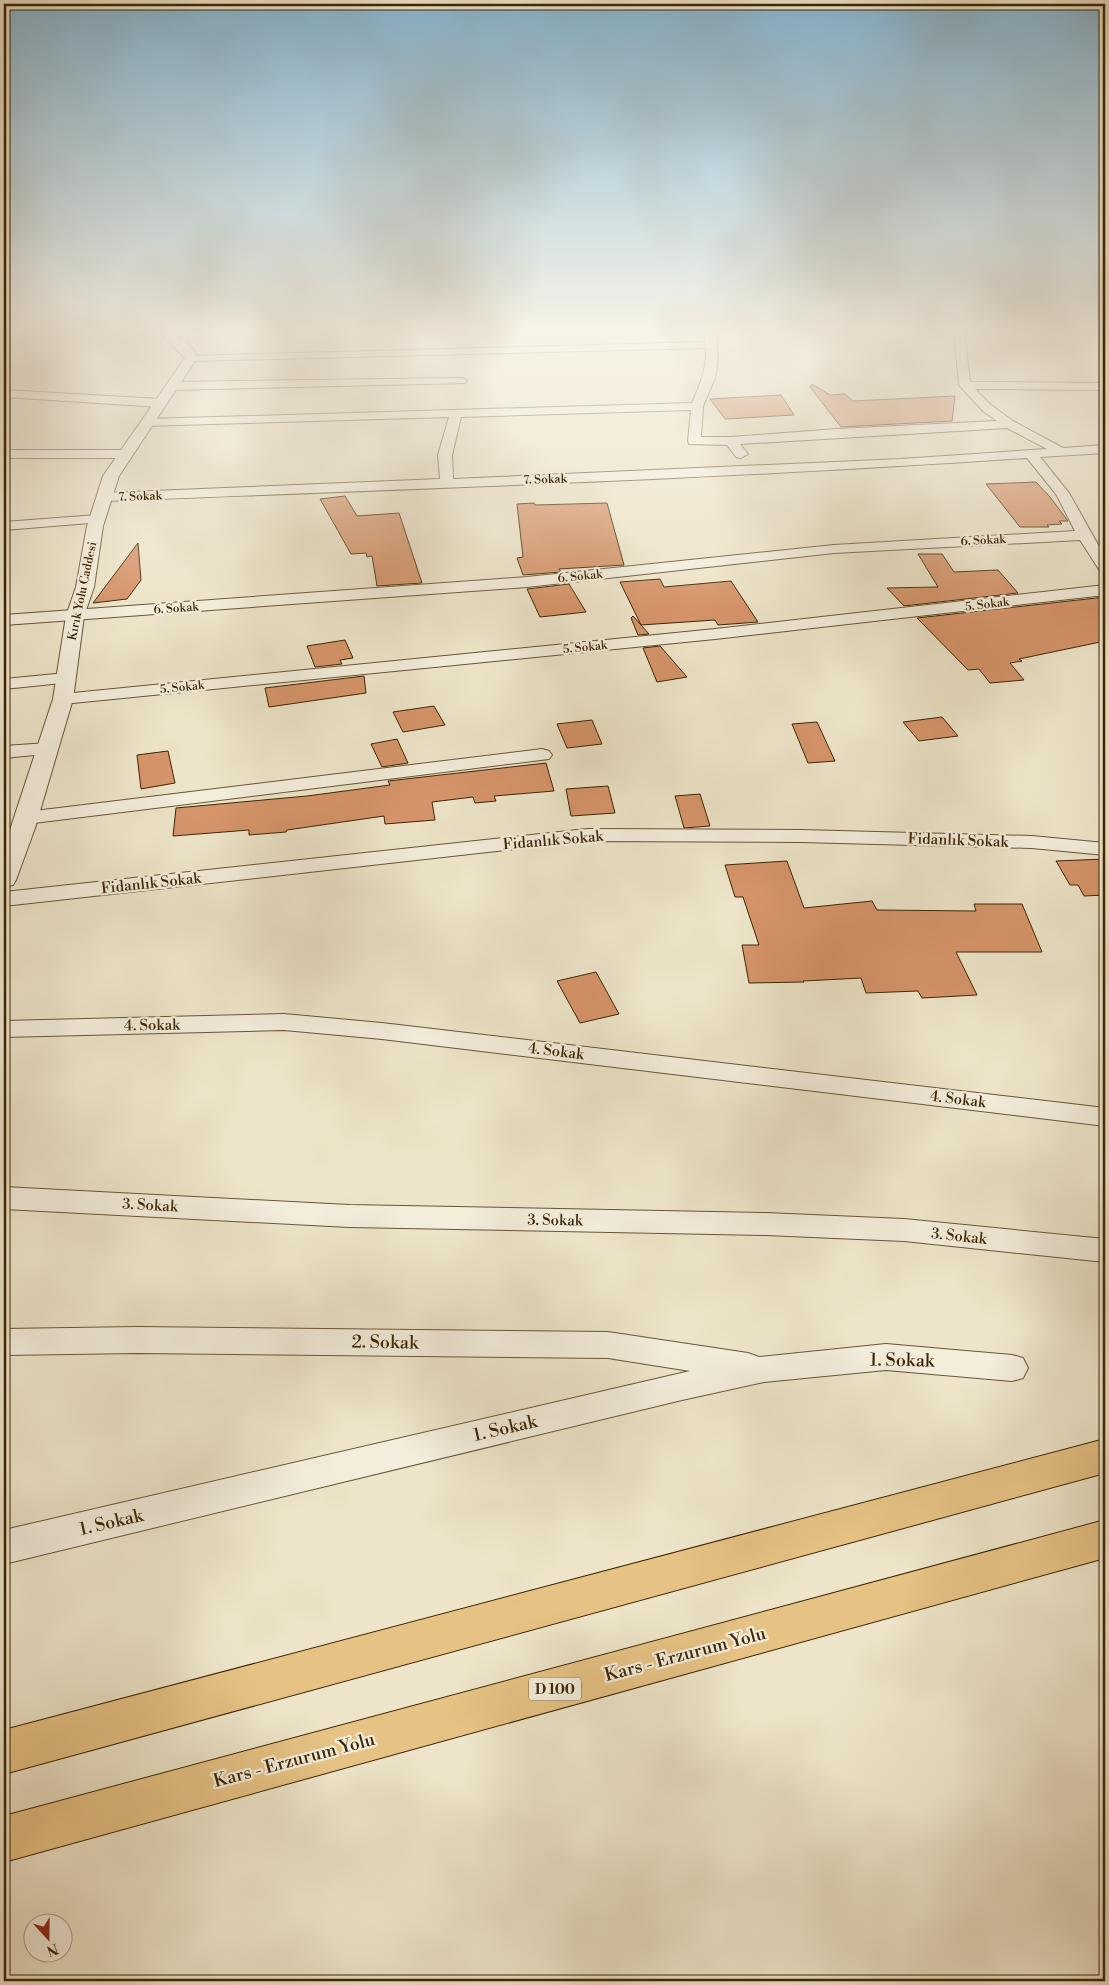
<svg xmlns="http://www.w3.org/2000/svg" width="1109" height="1985" viewBox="0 0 1109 1985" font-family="'Libre Bodoni',serif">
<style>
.building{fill:#d6946a;stroke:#3b2604}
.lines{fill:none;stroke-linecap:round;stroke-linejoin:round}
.minor-casing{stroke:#685635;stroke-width:2}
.tertiary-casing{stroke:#685635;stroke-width:2}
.trunk-casing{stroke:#3b2604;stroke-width:2}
.minor{fill:#f3eddc;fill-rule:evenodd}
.tertiary{fill:#f3eddc;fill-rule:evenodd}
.trunk{fill:#e6c284;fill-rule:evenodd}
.labels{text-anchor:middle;stroke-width:4.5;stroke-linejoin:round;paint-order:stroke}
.far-street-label{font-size:12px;fill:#3b2604;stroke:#f3eddc}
.shield{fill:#f3eddc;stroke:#726245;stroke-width:1}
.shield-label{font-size:14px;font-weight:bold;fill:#3b2604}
.street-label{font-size:15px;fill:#3b2604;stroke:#f3eddc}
.near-street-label{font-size:18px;fill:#3b2604;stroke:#f3eddc}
</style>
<rect width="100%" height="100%" fill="#ede4c9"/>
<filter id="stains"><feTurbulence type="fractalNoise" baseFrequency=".004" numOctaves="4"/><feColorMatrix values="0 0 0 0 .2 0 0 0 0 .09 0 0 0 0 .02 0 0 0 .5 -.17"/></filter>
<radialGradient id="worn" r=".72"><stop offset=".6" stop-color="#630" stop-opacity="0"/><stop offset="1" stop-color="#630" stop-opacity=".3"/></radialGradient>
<!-- building -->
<g class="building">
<path d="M812,384L830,395L845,394L853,401L955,396L952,421L841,427L810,387Z"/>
<path d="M781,395L794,415L725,419L710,399Z"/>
<path d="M1036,482L1050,497L1068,521H1059L1062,524L1047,525L1049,527H1020L986,484Z"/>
<path d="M345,496L357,516L399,513L422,583L377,586L372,556L367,557L366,553L351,554L320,499Z"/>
<path d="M534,503L535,505L607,503L624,565L559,569L561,572L523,575L517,558L523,557L517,504Z"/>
<path d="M138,543L141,580L127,599L93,603Z"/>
<path d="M918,554H942L954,572L998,570L1018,593L904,606L887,588L938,587Z"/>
<path d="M660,579L664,587L731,581L758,622L718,625L715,620L641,625L649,634L638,635L631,618L633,616L641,625L620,582Z"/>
<path d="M569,584L586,612L540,617L527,589Z"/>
<path d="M1105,597V641L1019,659L1022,661L1010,663L1024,680L990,683L979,669L968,670L917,618Z"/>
<path d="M345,640L353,658L340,660L342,664L315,667L307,646Z"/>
<path d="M660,646L687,677L657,682L643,648Z"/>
<path d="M364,676L366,693L269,707L265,688Z"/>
<path d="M434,706L445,725L403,732L393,712Z"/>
<path d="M942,717L958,736L919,741L903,722Z"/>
<path d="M592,720L602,744L567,748L557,724Z"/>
<path d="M817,722L835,761L808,763L792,724Z"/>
<path d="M397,739L408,763L382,767L371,744Z"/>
<path d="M168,751L175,783L141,789L137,755Z"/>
<path d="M546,763L554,791L494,796L496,801L475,803L473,797L432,802L435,820L385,824L384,816L287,830L286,832L249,835V830L173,836L176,808L307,796L390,785L388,781Z"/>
<path d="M608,786L615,813L571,816L566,789Z"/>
<path d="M700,794L710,826L684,828L675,796Z"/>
<path d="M1105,859V895L1084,896L1078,885H1070L1056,861Z"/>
<path d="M787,861L804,908L872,901L877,910L976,911L974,904H1022L1042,952H956L977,995L922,998L918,991L866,993L861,978L803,981L804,982L749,983L742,945H759L743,897H735L725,865Z"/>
<path d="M596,972L619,1014L580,1023L557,981Z"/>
</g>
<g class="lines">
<!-- minor casing -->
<g class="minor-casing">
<g id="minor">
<path d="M193,331H205L195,340L178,345L173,342Z"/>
<path d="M705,331H715L718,357L715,378L703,406L701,437H731L836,429L997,421L983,411L959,385L954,331H964L970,382L1105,383V390L975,389L991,405L1013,421L1063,448L1105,445V453L1040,457L1069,493L1105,557V573L1100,571L1080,540L834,553L527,587L4,625V615L527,577L834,545L1075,531L1056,494L1027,458C720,479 412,489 104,501L97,497L104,493L440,479L438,455L449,417L144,426L142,423L144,420L148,419L692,403C700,385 707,368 706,348L191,361L185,358L187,356L705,342ZM691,410L688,441L689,444L727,445L736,457L741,458L748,454L740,444L1007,428L1047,449L901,459L453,479L452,455L461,417Z"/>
<path d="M1084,331H1105V335L1089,334Z"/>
<path d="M461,378L465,379L467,381L465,383L172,390L166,386L172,382Z"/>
<path d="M4,390L160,399L166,403L160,407L4,397Z"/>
<path d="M4,450H126L133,454L126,458H4Z"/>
<path d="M97,515L102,516L104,519L102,522L4,530V522Z"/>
<path d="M1105,585V595L715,639L63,704L57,703L54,699L57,695L63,694L715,629Z"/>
<path d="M66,673L72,674L75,678L72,682L4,689V679Z"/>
<path d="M48,743L55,745L57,749L55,753L4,758V746Z"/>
<path d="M542,749L549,751L552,755L549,759L26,824L19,822L16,818L19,814L26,812Z"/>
<path d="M587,829L801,830L1032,836L1105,843V855L1032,848L801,842L587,841L4,906V892Z"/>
<path d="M284,1014L382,1023L1105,1108V1126L382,1039L284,1030L4,1037V1021Z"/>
<path d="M4,1187L349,1205L766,1213L904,1219L1105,1239V1262L904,1241L766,1235L349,1227L4,1209Z"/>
<path d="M137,1327L608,1332L748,1353L759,1357L886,1344L1012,1355L1023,1358L1028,1368L1023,1378L1012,1381L886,1370L764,1382L682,1400L4,1564V1530L690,1371L608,1358L137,1353L4,1355V1329Z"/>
</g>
</g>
<!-- tertiary casing -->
<g class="tertiary-casing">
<path id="tertiary" d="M158,331H172L194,350L197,358L119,476L103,526L94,587L84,616L73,699L35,828L16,880L13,885L4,887V848L53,699L66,616L76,587L87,526L103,476L185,358Z"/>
</g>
<!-- trunk casing -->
<g class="trunk-casing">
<g id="trunk">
<path d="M1105,1439V1473L4,1774V1730Z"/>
<path d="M1105,1520V1558L4,1862V1816Z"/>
</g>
</g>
<!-- minor -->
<use href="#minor" class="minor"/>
<!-- tertiary -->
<use href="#tertiary" class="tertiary"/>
<!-- trunk -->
<use href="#trunk" class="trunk"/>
</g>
<!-- sky -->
<linearGradient id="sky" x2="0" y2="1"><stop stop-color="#88b8d5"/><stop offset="0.54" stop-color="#f7f3e7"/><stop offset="1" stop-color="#f7f3e7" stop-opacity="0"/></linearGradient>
<rect width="1109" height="609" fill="url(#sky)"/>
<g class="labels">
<!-- far-street labels -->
<g class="far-street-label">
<text transform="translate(545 479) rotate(-2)" y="4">7. Sokak</text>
<text transform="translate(140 496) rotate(-2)" y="4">7. Sokak</text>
<text transform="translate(983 540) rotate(-3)" y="4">6. Sokak</text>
<text transform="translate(580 576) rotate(-6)" y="4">6. Sokak</text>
<text transform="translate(82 591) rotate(-78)" y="4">Kırık Yolu Caddesi</text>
<text transform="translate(987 604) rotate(-7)" y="4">5. Sokak</text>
<text transform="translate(176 608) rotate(-4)" y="4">6. Sokak</text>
<text transform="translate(585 647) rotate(-6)" y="4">5. Sokak</text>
<text transform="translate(182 687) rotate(-6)" y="4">5. Sokak</text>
</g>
<!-- shield labels -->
<rect class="shield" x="529" y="1677.5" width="52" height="23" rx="4"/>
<g class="shield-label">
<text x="555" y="1694">D 100</text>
</g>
<!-- street labels -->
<g class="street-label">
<text transform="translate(553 840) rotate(-5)" y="5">Fidanlık Sokak</text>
<text transform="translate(958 840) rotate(2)" y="5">Fidanlık Sokak</text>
<text transform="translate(151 883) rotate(-6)" y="5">Fidanlık Sokak</text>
<text transform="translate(152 1025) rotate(-1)" y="5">4. Sokak</text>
<text transform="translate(556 1051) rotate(7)" y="5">4. Sokak</text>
<text transform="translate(958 1099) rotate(7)" y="5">4. Sokak</text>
<text transform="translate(150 1205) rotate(3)" y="5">3. Sokak</text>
<text transform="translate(555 1220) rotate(1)" y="5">3. Sokak</text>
<text transform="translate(959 1236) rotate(6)" y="5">3. Sokak</text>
</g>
<!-- near-street labels -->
<g class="near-street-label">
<text transform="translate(385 1342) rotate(1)" y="6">2. Sokak</text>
<text transform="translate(902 1360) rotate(1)" y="6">1. Sokak</text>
<text transform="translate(505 1428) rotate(-13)" y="6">1. Sokak</text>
<text transform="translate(111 1522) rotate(-13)" y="6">1. Sokak</text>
<text transform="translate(685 1654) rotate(-15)" y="6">Kars - Erzurum Yolu</text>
<text transform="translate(294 1760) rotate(-15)" y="6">Kars - Erzurum Yolu</text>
</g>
</g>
<!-- margin -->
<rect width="1109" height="1985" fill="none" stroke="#ede4c9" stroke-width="20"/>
<rect x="5" y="5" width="1099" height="1975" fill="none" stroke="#3b2604" stroke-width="2.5"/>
<rect x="10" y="10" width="1089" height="1965" fill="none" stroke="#3b2604"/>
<!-- north arrow -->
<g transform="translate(48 1938) rotate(159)"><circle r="24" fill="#f3eddc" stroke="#a99d86"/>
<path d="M0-4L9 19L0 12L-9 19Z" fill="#8f2418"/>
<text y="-8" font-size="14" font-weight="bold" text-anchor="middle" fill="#3b2604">N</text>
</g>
<rect width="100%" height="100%" filter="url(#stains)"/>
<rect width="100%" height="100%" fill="url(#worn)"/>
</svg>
